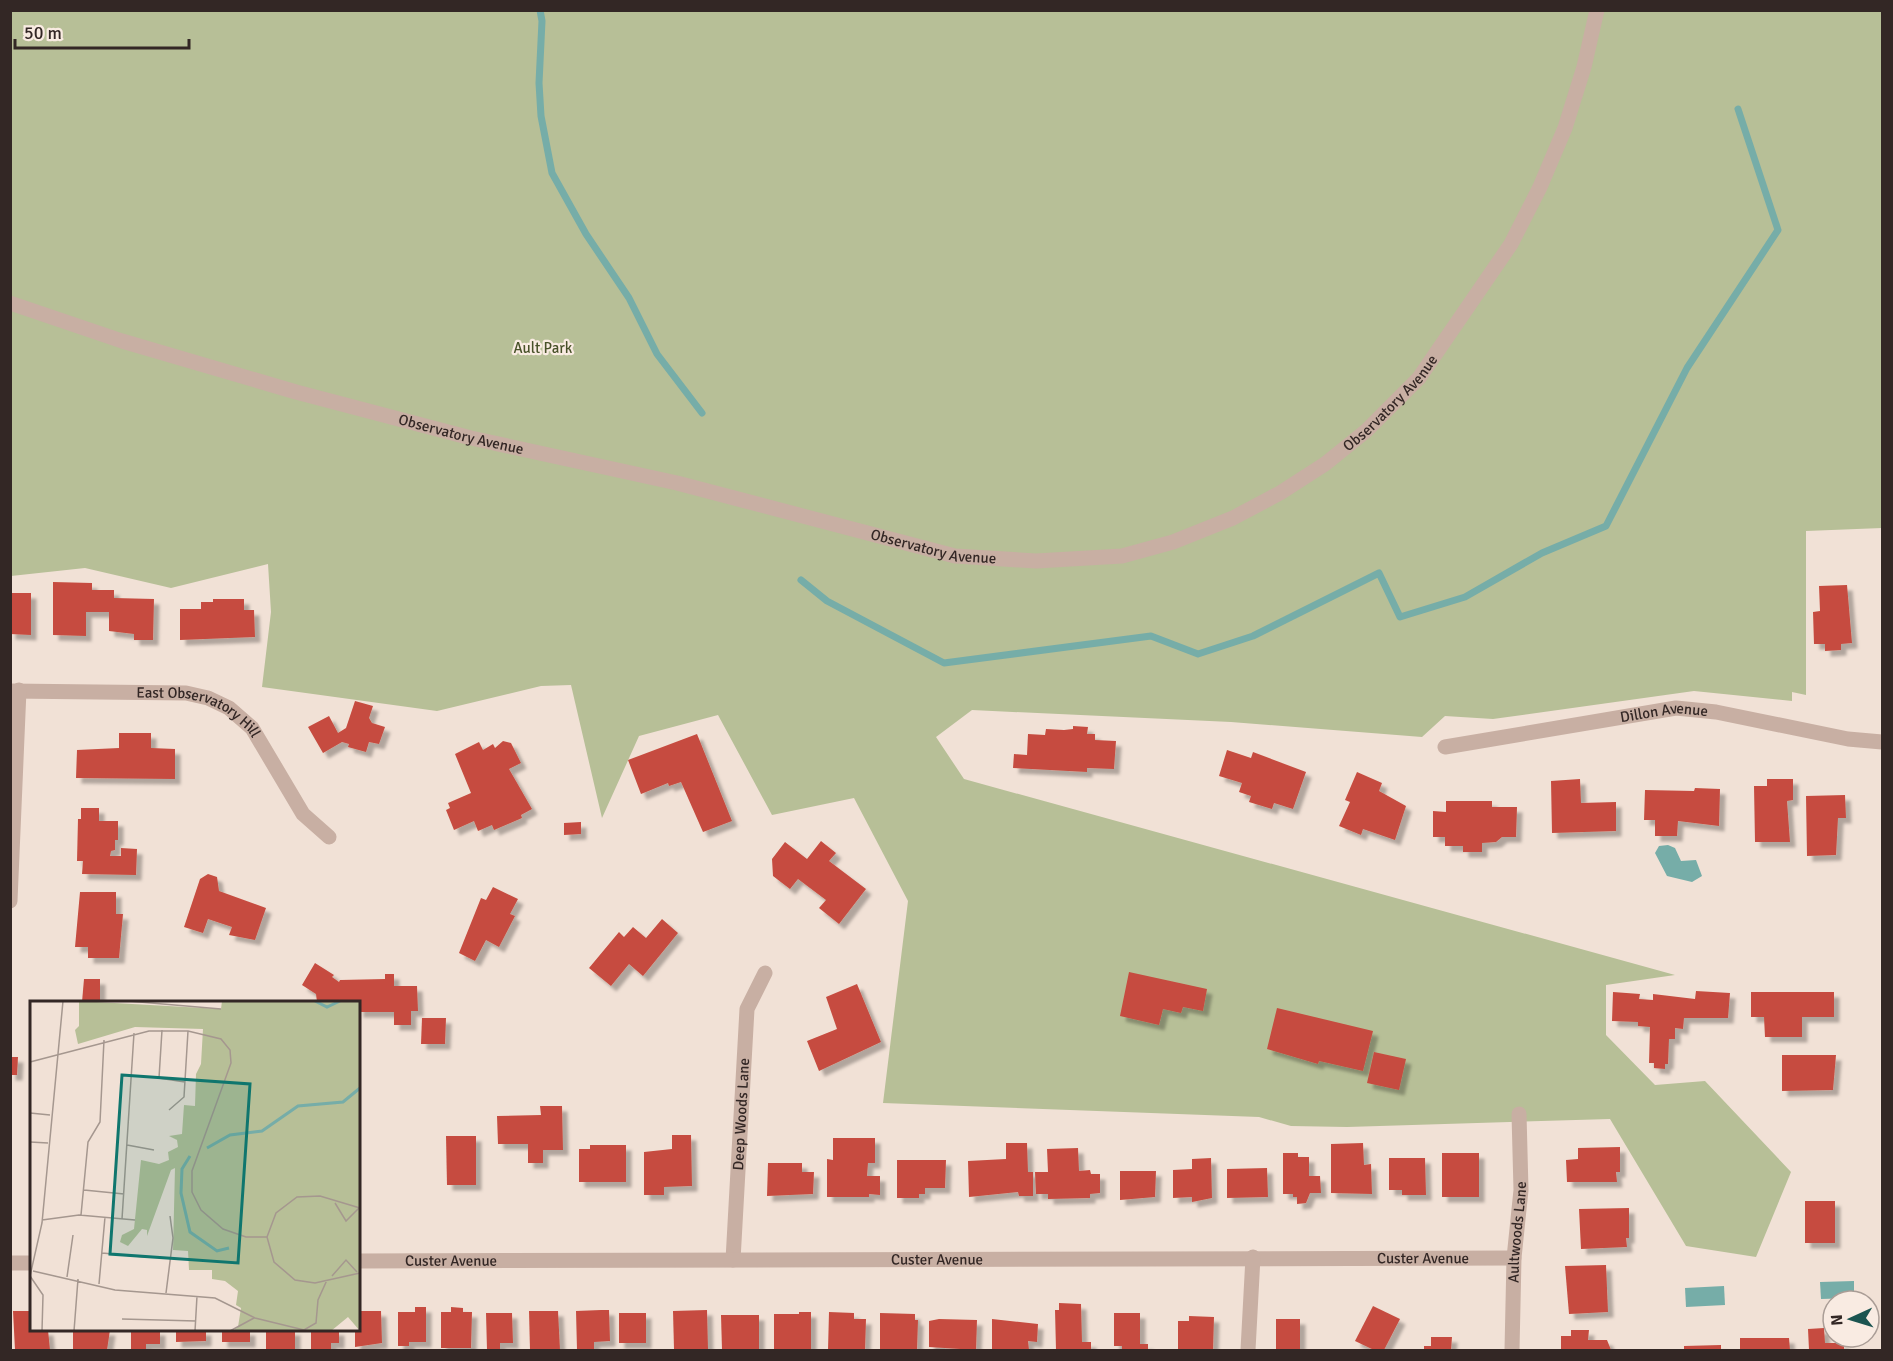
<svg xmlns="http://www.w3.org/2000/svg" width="1893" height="1361" viewBox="0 0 1893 1361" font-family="Signika,sans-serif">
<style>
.green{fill:#b7bf97}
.water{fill:#76ada8}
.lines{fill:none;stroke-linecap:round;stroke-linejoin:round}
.stream{stroke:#76ada8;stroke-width:7}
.building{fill:#c64c3f;filter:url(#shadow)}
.minor{stroke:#c8afa3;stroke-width:15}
.labels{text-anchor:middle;stroke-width:4.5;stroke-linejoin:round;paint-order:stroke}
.park-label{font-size:15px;fill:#485129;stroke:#f9ebe2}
.street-label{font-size:15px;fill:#332725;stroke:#f9ebe2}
.inset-river{fill:none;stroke:#76ada8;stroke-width:3}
.inset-road{fill:none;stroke:#a5978f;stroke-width:1.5}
.view{fill:#0f766e;fill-opacity:0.15;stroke:#0f766e;stroke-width:3}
.inset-edge{fill:none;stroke:#332725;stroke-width:3}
</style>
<defs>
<filter id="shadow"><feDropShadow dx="5.5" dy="5.5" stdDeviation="1.5" flood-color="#0004"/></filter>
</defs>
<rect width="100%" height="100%" fill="#f1e1d6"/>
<!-- green -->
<path class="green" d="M10,11H1882V528L1806,531V695L1792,692V701L1694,691L1493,719L1445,716L1422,737L1231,722L972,710L936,737L964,779L1675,975L1606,985V1035L1655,1085L1705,1081L1791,1172L1756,1257L1686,1246L1610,1119L1347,1127L1291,1126L1259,1117L883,1103L908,901L854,798L772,815L718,715L639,736L602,818L571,685L541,686L437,711L262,687L271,612L268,564L171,588L85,568L11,576Z"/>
<!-- water -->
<g class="water">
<path d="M1668,845L1675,848L1681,861L1696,860L1702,876L1692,882L1667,876L1655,853L1659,846Z"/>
<path d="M1854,1281V1298L1821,1299L1820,1282Z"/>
<path d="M1724,1286L1725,1305L1686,1307L1685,1288Z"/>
</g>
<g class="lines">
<!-- stream -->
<g class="stream">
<path d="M540,10L542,21L539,83L541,116L552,173L586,234L629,298L657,354L702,413"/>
<path d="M801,580L827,601L944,663L1151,636L1198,654L1253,636L1379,573L1400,617L1465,597L1542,553L1606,526L1687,368L1778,230L1738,109"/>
</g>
</g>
<!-- building -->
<g class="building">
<path d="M53,582L92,583V590H114V598L154,599L153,640H134V634L109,631V612H86V636L53,635Z"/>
<path d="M1847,585L1852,643L1841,644V650L1825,651V644H1814L1813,612L1820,611L1819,586Z"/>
<path d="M10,593H31V635L10,634Z"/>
<path d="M213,599H244V610H254L255,637L180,640V609H201V602H213Z"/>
<path d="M355,701L373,706L369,718L372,723L385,727L379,744L369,742L366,752L348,747L349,744L342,742L323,753L308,727L329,716L338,733L346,728Z"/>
<path d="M1073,726L1088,727L1087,734H1095V740L1116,741L1114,769L1087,768V772L1013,768L1014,754L1027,755L1028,734L1045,735L1046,729L1064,730L1073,729Z"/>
<path d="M119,733H151V748L175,749V779L76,778L77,750L119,748Z"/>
<path d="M697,734L732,821L703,832L681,782L669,786L668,783L641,794L628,760Z"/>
<path d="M503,741L511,743L521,763L509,769L532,809L521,815L522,818L494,830L492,825L478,831L474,821L454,830L446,810L450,808L448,803L471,793L455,754L479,742L483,750L493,744L495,748Z"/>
<path d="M1227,750L1251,758L1253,752L1306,772L1293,809L1274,803L1272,809L1249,802L1251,796L1239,792L1242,783L1219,776Z"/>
<path d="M1357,772L1382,783L1379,791L1406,806L1395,840L1363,829L1361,835L1339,826L1350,802L1345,800Z"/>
<path d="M1580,779L1581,803L1616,802V831L1552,833L1551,781Z"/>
<path d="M1767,779H1793V800L1787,801L1790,842H1755L1754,786H1767Z"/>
<path d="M1695,788L1720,789L1719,826L1678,821L1677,836H1655V820H1644L1645,790L1694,791Z"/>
<path d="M1845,795L1846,818H1838L1836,855L1807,856L1806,796Z"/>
<path d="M1446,801H1492V807H1517L1516,837H1502L1496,842L1482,843V852H1463V846H1445V837H1433V811L1446,812Z"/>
<path d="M81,808H99V821H118V840H115V850L111,851L110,856H121V848L137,849L136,875L82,874L83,861H77L78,819H81Z"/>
<path d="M581,822V834L564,835V823Z"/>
<path d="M821,841L836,853L829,861L866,889L839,924L819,908L826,900L798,879L790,889L773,876L772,859L785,842L807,859Z"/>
<path d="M208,874L217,877L219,891L266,908L255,940L229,935L232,927L208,919L203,933L184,927L200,879Z"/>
<path d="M493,887L518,899L510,914L515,916L499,947L486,940L475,961L459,953L481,898L486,900Z"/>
<path d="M80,892H116V914H123L119,958H88V947H75Z"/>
<path d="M662,919L678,933L643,976L629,964L611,986L589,968L619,932L624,937L633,927L646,938Z"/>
<path d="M315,963L334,975L332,977L339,982L340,980L385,979V974H394V986H417L418,1011H411V1025H394V1012H358V1002H317L316,994L302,985Z"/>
<path d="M1129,972L1207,989L1203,1011L1183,1007L1181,1013L1163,1009L1159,1025L1120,1016Z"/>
<path d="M84,979H100V1002H82Z"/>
<path d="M857,984L881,1042L819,1071L807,1041L837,1029L826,997Z"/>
<path d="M1696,991L1730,993L1728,1018H1684L1683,1029L1675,1028V1039H1669L1668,1064H1665V1069L1654,1068V1063H1649L1650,1027L1638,1026V1022L1612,1021L1613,992L1640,994L1639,999L1653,1000V994L1695,999Z"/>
<path d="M1751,992H1834V1017H1802V1037H1765L1764,1017H1751Z"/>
<path d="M1277,1008L1373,1031L1363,1071L1319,1061L1318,1064L1267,1049Z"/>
<path d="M422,1018H446L445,1044H421Z"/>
<path d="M1374,1052L1406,1059L1399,1090L1367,1083Z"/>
<path d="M1782,1055H1836L1833,1090L1782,1091Z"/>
<path d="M10,1057H18L17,1075H10Z"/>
<path d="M540,1106H562L563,1150H543V1163H528V1144H498L497,1116L541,1115Z"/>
<path d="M672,1135H691L692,1186L664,1187V1195H644V1152L672,1149Z"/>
<path d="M446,1136H476V1185H447Z"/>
<path d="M833,1138H875V1163H868L867,1176H880V1195L869,1194V1197H827V1159L833,1160Z"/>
<path d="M1006,1143H1027L1028,1172H1033V1196H1019L1018,1192L969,1197L968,1161L1006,1159Z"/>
<path d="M1363,1143L1364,1165L1371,1164L1372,1194L1331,1193V1144Z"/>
<path d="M590,1145H626V1182H579V1149H590Z"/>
<path d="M1620,1147V1172H1616L1617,1182H1567L1566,1160L1578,1159V1148Z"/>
<path d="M1078,1148L1079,1171L1090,1170L1091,1174H1100V1193L1090,1194V1198L1048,1199V1194H1036L1035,1172H1048L1047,1149Z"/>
<path d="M1283,1153H1298V1157H1309V1176H1320L1321,1193H1310L1306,1203L1297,1204V1197H1293V1194H1283Z"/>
<rect x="1442" y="1153" width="37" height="44"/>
<path d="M1211,1158L1212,1198L1192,1202V1197L1173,1198V1170L1192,1169V1159Z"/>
<path d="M1389,1158H1425L1426,1195H1402V1190H1389Z"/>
<path d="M897,1160H946L945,1188H925V1194H919V1198H897Z"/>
<path d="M768,1163H802V1172H814L813,1194L767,1196Z"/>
<path d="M1267,1168L1268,1197L1227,1198V1169Z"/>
<path d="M1120,1171H1156L1155,1197L1120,1200Z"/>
<rect x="1805" y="1201" width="30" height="42"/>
<path d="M1629,1208V1238H1626L1627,1247L1581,1249L1579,1209Z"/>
<path d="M1606,1265L1608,1312L1569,1314L1565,1266Z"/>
<path d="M1059,1303L1081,1304L1082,1342H1091V1350H1056L1055,1310H1059Z"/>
<path d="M1373,1306L1400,1319L1384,1350H1374L1355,1341Z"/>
<path d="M415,1307H426V1342H409V1346H398V1312H415Z"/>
<path d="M451,1307L463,1308V1312H472L471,1348H441V1312H451Z"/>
<path d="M601,1310H609L610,1341L594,1342V1350H577L576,1311Z"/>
<path d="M707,1310L708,1349H674L673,1311Z"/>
<path d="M13,1311H32V1330H48L50,1350H15Z"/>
<path d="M358,1311H381L382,1343L355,1347V1330H358Z"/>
<path d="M529,1311H558L560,1350H530Z"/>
<path d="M799,1312H811V1350H774V1314H799Z"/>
<path d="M829,1312L854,1313V1319H866L865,1350H828Z"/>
<path d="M486,1313H512L513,1343H500V1350H487Z"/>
<rect x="619" y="1313" width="27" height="30"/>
<path d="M880,1313L915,1314V1320H918L917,1350H880Z"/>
<path d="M1114,1313H1140V1344H1148V1350H1122V1346H1114Z"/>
<path d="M721,1315H759V1350H722Z"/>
<path d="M1189,1316L1214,1317L1213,1350H1178V1321H1189Z"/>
<path d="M939,1319L977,1320L976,1350L929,1347V1321Z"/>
<path d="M992,1319L1038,1324L1037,1342L1028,1341L1029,1350H992Z"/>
<rect x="1276" y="1319" width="24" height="31"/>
<path d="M1824,1328L1825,1343H1844V1350H1809L1808,1329Z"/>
<path d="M73,1330H110L107,1350H73Z"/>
<path d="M131,1330H160V1344H146V1350H131Z"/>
<path d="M176,1330H206V1341L176,1342Z"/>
<rect x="222" y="1330" width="28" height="12"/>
<rect x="266" y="1330" width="29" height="20"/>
<path d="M311,1330H339V1343H331V1350H311Z"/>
<path d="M1571,1330H1589L1588,1340H1607L1611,1350H1561V1336H1571Z"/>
<path d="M1431,1337H1452L1451,1350H1424V1346H1431Z"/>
<path d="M1740,1338H1789L1790,1350H1740Z"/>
<path d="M1721,1345V1350H1684V1346Z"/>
</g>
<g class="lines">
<!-- minor -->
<g class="minor">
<path id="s1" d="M10,303L122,341L296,392L471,438L677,483L955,556L1036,561L1122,556L1173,542L1233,518L1280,493L1325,464L1366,431L1419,378L1511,244L1540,187L1565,128L1584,67L1597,10"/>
<path id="s2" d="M10,691L186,693L208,698L229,708L252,728L303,814L329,837"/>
<path id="s3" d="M1445,747L1676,708L1716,712L1848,739L1882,742"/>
<path d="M10,901L19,690"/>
<path id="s4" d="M733,1260L747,1009L765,973"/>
<path id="s5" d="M358,1261L1514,1258"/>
<path d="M10,1263H32"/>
<path d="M1248,1350L1253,1257"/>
<path id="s6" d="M1512,1350L1514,1258L1521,1190L1519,1114"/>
</g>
</g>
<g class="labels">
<!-- park labels -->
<g class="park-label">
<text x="543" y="353">Ault Park</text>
</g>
<!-- street labels -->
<g class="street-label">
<text dy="5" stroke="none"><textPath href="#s1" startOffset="1460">Observatory Avenue</textPath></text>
<text dy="5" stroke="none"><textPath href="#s1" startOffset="470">Observatory Avenue</textPath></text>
<text dy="5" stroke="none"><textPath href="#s1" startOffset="956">Observatory Avenue</textPath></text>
<text dy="5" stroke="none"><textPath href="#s3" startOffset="222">Dillon Avenue</textPath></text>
<text dy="5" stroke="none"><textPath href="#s2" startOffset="194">East Observatory Hill</textPath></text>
<text dy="5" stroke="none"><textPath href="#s4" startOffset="146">Deep Woods Lane</textPath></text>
<text dy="5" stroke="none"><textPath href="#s6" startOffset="118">Aultwoods Lane</textPath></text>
<text dy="5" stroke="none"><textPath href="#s5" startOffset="1065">Custer Avenue</textPath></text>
<text dy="5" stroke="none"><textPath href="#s5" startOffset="579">Custer Avenue</textPath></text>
<text dy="5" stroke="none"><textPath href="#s5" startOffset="93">Custer Avenue</textPath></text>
</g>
</g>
<!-- overview -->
<g transform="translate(30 1001)">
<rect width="330" height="330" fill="#f1e1d6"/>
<path d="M49,0L191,8L192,0H330V330L318,316L301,330H203L208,326L211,307L206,304L208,290L195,280L182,278V269H159L158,250L143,249L145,167L141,169L117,235V229L112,228L98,245L90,241L92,234L104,228L111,159L129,163L139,159L138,151L148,146L147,139L139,135L152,133L154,104L165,105L166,73L171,63L173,28L105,26L48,43L45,29L49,25Z" fill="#b7bf97"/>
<path class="inset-river" d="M285,0L297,6L310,0M177,147L200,134L232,130L268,105L313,101L330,87M160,155L152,168L151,192L160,231L187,250L199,247"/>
<path class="inset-road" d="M98,0L191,8M132,29L129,77L155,81M0,61L119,30H158L191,38L200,49L201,62L162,170V191L171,209L193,228L216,236H237M139,109L154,96L158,30M0,112L20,114M0,141L18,142M97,144L124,149M54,189L94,193M305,202L316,220L329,207M330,207L290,195L267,196L246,212L237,236L244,261L265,279L285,282L330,272M51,214L58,141L70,121L74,39M92,218L104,32M12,219L49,214L105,219M72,252L115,256M3,270L85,289L185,297L225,317L274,329L286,322L288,299L297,279M0,275L12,222L33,0M0,275L13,294L12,330M302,275L316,259L327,271M37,276L43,234M69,283L75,216M136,292L143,237L140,215M92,318L166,320M44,330L48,278M165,330L167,295M200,330L224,317"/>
<path class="view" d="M92,74L220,83L208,262L80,253Z"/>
<rect width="330" height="330" class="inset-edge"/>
</g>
<!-- border -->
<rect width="1893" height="1361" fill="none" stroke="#332725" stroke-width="24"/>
<!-- north arrow -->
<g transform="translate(1851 1319) rotate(266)"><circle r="28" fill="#f9ebe2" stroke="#aa9d96" stroke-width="1.5"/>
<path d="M0-4.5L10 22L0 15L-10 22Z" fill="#1b5450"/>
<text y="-9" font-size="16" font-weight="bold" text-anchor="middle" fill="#332725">N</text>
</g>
<!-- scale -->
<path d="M15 39v9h174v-9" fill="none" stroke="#332725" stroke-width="3"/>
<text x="24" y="39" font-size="18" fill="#332725" stroke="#f9ebe2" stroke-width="4.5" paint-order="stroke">50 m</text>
</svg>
